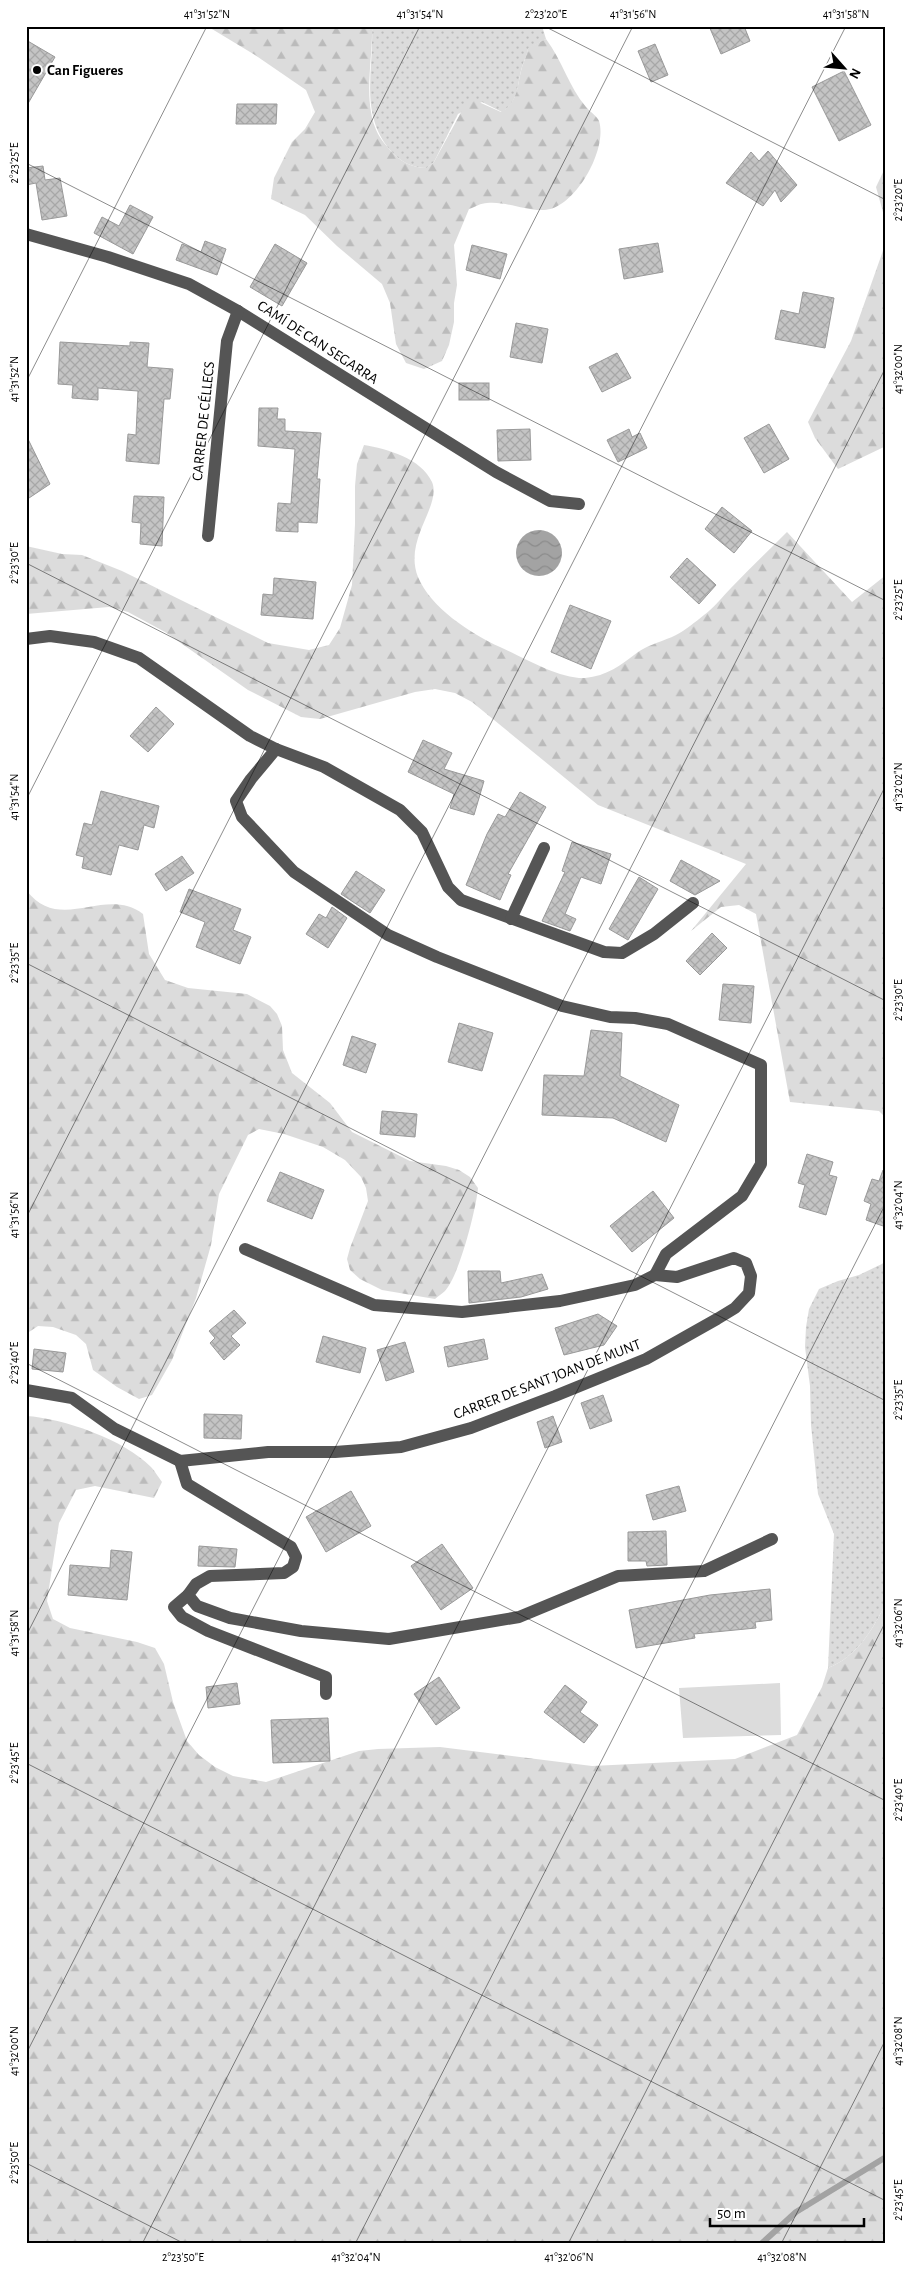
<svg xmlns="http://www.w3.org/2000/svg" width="912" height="2270" viewBox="0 0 912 2270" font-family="'Alegreya Sans',sans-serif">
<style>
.grass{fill:url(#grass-dots)}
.forest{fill:url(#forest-firs)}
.green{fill:#dcdcdc}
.water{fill:url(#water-waves)}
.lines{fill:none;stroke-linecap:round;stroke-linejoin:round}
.stream{stroke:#a3a3a3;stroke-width:6}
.building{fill:url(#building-cross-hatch);stroke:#999}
.minor{stroke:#555;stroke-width:12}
.ticks{fill:none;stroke:#000;stroke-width:1;stroke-opacity:0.45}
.poi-dot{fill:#000;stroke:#fff;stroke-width:2}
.labels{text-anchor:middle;stroke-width:4.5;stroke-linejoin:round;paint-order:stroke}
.poi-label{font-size:15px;font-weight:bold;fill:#000;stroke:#fff;text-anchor:start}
.street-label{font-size:15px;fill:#000;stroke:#fff}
.neatline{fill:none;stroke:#000;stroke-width:2}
.ticks-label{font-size:12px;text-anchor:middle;fill:#000}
</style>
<defs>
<pattern id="grass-dots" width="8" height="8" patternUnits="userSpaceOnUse" patternTransform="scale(1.25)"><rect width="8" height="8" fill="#dcdcdc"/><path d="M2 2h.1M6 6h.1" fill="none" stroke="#bbb" stroke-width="1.8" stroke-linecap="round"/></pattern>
<pattern id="forest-firs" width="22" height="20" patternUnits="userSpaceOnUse" patternTransform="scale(1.25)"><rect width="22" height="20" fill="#dcdcdc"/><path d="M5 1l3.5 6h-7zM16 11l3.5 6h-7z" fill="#bbb"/></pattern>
<pattern id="water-waves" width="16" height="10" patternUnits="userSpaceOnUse" patternTransform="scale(1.25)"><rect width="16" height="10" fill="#a3a3a3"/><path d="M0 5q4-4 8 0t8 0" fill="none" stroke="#8b8b8b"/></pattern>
<pattern id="building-cross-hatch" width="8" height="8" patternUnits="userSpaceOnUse" patternTransform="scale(1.25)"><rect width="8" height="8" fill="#c4c4c4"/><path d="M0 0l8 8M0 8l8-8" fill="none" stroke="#a7a7a7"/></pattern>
</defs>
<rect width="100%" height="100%" fill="#fff"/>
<!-- grass -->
<g class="grass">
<path d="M372,26H542L546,39L528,49C527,55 524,61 522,67C517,84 519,102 502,112L482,102L458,114L434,162L427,168C412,168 399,161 390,150C359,113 374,71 372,26Z"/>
<path d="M886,1262V1603C873,1629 857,1657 828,1668L834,1534L818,1494L811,1425L810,1386L805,1347L806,1327L809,1309L819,1289L838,1281L859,1275Z"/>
</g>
<!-- forest -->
<g class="forest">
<path d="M207,26H372C373,61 362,102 378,134C381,140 386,145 390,150C399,161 412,168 427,168L434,162L465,105L472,99L501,112C519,102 517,84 522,67C524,61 527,55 528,48L546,39C562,60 569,87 586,107C590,112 597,116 599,121C608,149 575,209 544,210C525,211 506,201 487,203C481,203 475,207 469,209L454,245L457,285L454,303V322L449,345L442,361L424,369L406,363L396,344L390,303L382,284L337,246L305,215L271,199L274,178L292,142L305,129L315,112L306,90L255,55Z"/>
<path d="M886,166V223L876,187Z"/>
<path d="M886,234V446L838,469L815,438L808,422L851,341L885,245Z"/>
<path d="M364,445C387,449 421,458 432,482C442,506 403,539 418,577C430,607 471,634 500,647C523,657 559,679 585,678C607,676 621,665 638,652C650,644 664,641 676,635C686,630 695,622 704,615C714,608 722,597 731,588C749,569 768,551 787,532L852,602L886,575V1118L879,1111L790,1102L756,914L739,905L721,907L691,931L746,864L598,805L472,702L455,693L435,689L415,692L320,719L301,717L248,690L165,632L128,612L109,607L26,614V546L62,554L82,555L122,571L268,643L309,650L329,645L340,628L352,585L355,524V486L357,464Z"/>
<path d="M26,890C61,935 104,885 143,914L149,954L165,980L188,988L247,994L270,1006L277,1014L282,1026L283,1050L292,1073L330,1103L352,1132L410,1161L446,1166L459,1170L470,1177L478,1188C476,1210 459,1276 445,1291C442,1294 438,1296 435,1299L382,1290L360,1279L350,1270L347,1259L350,1248L368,1201L366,1188L361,1177L345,1160L323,1147L284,1134L259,1129L248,1135L219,1194L211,1245L196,1298L172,1360L152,1395L139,1399L117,1387L93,1370L86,1344L76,1335L53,1327L38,1326L26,1334Z"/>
<path d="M26,1416C63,1418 125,1440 151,1467C155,1471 158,1477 162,1482L154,1498L95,1486L76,1490L59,1523L47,1601L53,1619L70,1628L137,1642L155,1648L164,1664L173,1702L187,1741L199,1755L215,1767L233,1776L266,1782L359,1751L378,1749L440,1747L592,1766L735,1759L797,1735L822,1687L828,1668C857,1657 873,1629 886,1603V2244H26Z"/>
</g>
<!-- green -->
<path class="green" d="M780,1683L781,1735L683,1738L679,1688Z"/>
<!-- water -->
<circle class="water" cx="539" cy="553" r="23"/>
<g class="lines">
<!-- stream -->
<path class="stream" d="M761,2244L796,2212L886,2157"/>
</g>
<!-- building -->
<g class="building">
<path d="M709,26H744L750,41L721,54Z"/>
<path d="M26,40L55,57L26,107Z"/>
<path d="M655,44L668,75L651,82L638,51Z"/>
<path d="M844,71L871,125L839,141L812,87Z"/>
<path d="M237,104H277L276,124H236Z"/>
<path d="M768,151L797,185L781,202L775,190L763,206L726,183L751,152L759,161Z"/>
<path d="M43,166L45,180L60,178L67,216L42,220L36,183L26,185V168Z"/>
<path d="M130,205L153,217L133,254L94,233L102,217L119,226Z"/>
<path d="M205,241L226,249L217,275L176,260L182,244L201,252Z"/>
<path d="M658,243L663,272L624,279L619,249Z"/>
<path d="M275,244L307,263L282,306L250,287Z"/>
<path d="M472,245L507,254L500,279L466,270Z"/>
<path d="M803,292L834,298L825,348L775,339L781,310L799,314Z"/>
<path d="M516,323L548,329L542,363L510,357Z"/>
<path d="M60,342L130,346V342L149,343L147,367L173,369L170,399H164L159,464L126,461L128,434L136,435L138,391L98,388V400L72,398L73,385L58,384Z"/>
<path d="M617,353L631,378L602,392L589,367Z"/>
<rect x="459" y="383" width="30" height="17"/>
<path d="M259,408H278L277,419H285V431L321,433L317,479H320L317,523L298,522V532L276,531L278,503L291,504L295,449L258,446Z"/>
<path d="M769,424L789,459L764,473L744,438Z"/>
<path d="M530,429L531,460L498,461L497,430Z"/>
<path d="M629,429L632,437L640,433L647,448L618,462L607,440Z"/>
<path d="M26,435L50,484L26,500Z"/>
<path d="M134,496L164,497L162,546L140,544L141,523L132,522Z"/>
<path d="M722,507L752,531L734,553L705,529Z"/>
<path d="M687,558L716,585L699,604L670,577Z"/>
<path d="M274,578L316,582L313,619L261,615L263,594L273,595Z"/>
<path d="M570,605L611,621L591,669L551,652Z"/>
<path d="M156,707L174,724L148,752L130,736Z"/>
<path d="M423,740L452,753L444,769L484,781L474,815L450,808L454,794L408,772Z"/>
<path d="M101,791L159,806L154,828L144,825L138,850L119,845L111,875L82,868L84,857L76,855L84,823L92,825Z"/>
<path d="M520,792L546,807L508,874L511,875L500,900L466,885L487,834L498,814L505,817Z"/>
<path d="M572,842L611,854L601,884L581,877L565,914L576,919L570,931L542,921L565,872L562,871Z"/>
<path d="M182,856L194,873L166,891L155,874Z"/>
<path d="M681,860L720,881L695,895L670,881Z"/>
<path d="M356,871L385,890L370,913L341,894Z"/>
<path d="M639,877L658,889L628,940L609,929Z"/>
<path d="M189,889L241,909L233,930L251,937L240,964L196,947L205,922L180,912Z"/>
<path d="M332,907L347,918L328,948L306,934L319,914L326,918Z"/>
<path d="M712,933L727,948L700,975L686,961Z"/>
<path d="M723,984L754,986L751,1023L719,1020Z"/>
<path d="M459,1023L493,1033L482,1071L448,1062Z"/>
<path d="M591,1030L622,1033L620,1076L679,1105L666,1142L613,1118L542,1115L544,1075L584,1076Z"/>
<path d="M352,1036L376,1044L366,1073L343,1065Z"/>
<path d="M382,1111L417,1114L415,1137L380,1134Z"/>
<path d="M807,1154L833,1162L829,1175L837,1177L826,1215L799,1207L805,1185L798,1183Z"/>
<path d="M883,1170L886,1171V1227L866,1220L871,1204L864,1201L872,1179L879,1181Z"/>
<path d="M280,1172L324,1190L312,1219L267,1201Z"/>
<path d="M653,1191L674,1218L632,1252L610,1226Z"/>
<path d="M468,1271H500L501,1283L542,1274L548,1289L521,1297L469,1303Z"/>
<path d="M234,1310L246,1323L231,1336L240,1345L224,1360L210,1343L215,1338L209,1331Z"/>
<path d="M598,1314L617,1326L604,1345L564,1355L555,1328Z"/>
<path d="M323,1336L366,1348L360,1373L316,1362Z"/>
<path d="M484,1339L488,1359L448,1367L444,1347Z"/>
<path d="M405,1342L414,1372L386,1381L377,1350Z"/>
<path d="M34,1349L66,1353L63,1372L32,1369Z"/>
<path d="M603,1395L612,1421L590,1429L581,1403Z"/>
<path d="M204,1414L242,1415L241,1439L204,1438Z"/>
<path d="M553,1416L562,1442L545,1448L537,1422Z"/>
<path d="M679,1486L686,1511L653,1520L646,1495Z"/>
<path d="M351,1491L371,1526L326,1552L306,1517Z"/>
<path d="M666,1531L667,1565L647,1566L646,1561H628V1532Z"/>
<path d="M442,1544L473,1588L441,1610L411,1566Z"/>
<path d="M199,1546L237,1549L235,1567L198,1566Z"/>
<path d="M111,1550L132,1552L127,1600L68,1595L70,1565L110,1568Z"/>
<path d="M770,1589L772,1620L755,1622L756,1628L694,1634L695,1638L636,1648L629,1610L710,1595Z"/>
<path d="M439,1677L460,1708L436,1725L414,1694Z"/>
<path d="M237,1683L240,1704L208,1708L206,1687Z"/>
<path d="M565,1685L587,1702L580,1712L598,1725L584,1743L544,1712Z"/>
<path d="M328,1718L330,1761L273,1763L271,1720Z"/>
</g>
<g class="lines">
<!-- minor -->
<g class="minor">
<path d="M26,234L108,257L189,284L238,311L496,472L550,501L579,504"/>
<path d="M208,536L227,341L238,311"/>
<path d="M26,639L50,636L94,642L139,658L250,736L276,749L324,767L400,810L422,832L448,887L461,900L604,952L622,953L654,934L693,903"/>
<path d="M276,749L251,779L236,801L242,817L294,872L388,935L437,957L562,1006L610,1017L635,1018L668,1024L761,1065V1164L742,1196L666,1254L655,1275"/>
<path d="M511,919L544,848"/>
<path d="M245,1249L374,1305L462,1312L560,1301L635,1285L655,1275"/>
<path d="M26,1390L72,1398L115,1429L180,1461"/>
<path d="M180,1461L187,1484L291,1547L296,1557L293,1567L284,1573L210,1576L196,1584L188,1595L197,1606L230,1618L301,1631L389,1639L519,1617L618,1576L704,1571L772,1539"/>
<path d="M180,1461L268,1452H335L401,1447L471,1428L555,1396L646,1359L717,1319L735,1308L749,1293L751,1276L746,1263L734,1258L677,1277L655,1275"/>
<path d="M188,1595L174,1607L182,1617L208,1631L326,1677V1694"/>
</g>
</g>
<!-- ticks -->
<path class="ticks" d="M544,26L886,200M26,163L886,601M26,382L207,26M26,563L886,1001M26,800L420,26M26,963L886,1401M26,1218L633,26M26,1363L886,1801M26,1636L846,26M26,1763L886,2201M26,2054L886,367M26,2163L185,2244M142,2244L886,785M355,2244L886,1203M568,2244L886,1621M781,2244L886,2039"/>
<!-- markers -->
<circle class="poi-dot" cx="37" cy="70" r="5"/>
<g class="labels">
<!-- poi labels -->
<g class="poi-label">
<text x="47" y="75">Can Figueres</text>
</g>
<!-- street labels -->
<g class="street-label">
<text transform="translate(318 342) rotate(33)" y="5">CAMÍ DE CAN SEGARRA</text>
<text transform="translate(203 421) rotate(-84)" y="5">CARRER DE CÉLLECS</text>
<text transform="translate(547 1379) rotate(-21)" y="5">CARRER DE SANT JOAN DE MUNT</text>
</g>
</g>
<!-- border -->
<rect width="912" height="2270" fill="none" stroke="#ffffff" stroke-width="55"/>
<!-- north arrow -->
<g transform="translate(844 68) rotate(117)" stroke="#ffffff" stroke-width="4" paint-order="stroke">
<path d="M0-4L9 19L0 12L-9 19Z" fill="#000000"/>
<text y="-8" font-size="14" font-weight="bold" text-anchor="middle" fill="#000000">N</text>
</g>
<!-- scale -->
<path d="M710 2218v8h154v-8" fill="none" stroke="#000000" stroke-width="2.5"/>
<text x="717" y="2218" font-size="15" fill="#000000" stroke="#ffffff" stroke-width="4" paint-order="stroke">50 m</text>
<rect x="28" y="28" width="856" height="2214" class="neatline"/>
<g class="ticks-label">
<text x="207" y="18">41°31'52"N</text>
<text x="420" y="18">41°31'54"N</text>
<text x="546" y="18">2°23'20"E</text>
<text x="633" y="18">41°31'56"N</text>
<text x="846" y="18">41°31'58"N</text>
<text transform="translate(14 163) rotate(-90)" y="4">2°23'25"E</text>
<text transform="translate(898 200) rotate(-90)" y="4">2°23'20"E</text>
<text transform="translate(898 369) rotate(-90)" y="4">41°32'00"N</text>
<text transform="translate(14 379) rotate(-90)" y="4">41°31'52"N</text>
<text transform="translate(14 563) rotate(-90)" y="4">2°23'30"E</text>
<text transform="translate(898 600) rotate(-90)" y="4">2°23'25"E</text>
<text transform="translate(898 787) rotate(-90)" y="4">41°32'02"N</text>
<text transform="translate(14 797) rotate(-90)" y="4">41°31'54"N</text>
<text transform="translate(14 963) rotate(-90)" y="4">2°23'35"E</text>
<text transform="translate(898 1000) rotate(-90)" y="4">2°23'30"E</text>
<text transform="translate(898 1205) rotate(-90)" y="4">41°32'04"N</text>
<text transform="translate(14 1215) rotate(-90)" y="4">41°31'56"N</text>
<text transform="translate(14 1363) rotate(-90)" y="4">2°23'40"E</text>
<text transform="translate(898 1400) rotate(-90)" y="4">2°23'35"E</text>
<text transform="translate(898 1623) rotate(-90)" y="4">41°32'06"N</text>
<text transform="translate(14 1633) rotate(-90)" y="4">41°31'58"N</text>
<text transform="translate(14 1763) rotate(-90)" y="4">2°23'45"E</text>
<text transform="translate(898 1800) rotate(-90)" y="4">2°23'40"E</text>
<text transform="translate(898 2041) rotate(-90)" y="4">41°32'08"N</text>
<text transform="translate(14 2051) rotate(-90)" y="4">41°32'00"N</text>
<text transform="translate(14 2163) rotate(-90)" y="4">2°23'50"E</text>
<text transform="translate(898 2200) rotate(-90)" y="4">2°23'45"E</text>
<text x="183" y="2261">2°23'50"E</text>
<text x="356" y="2261">41°32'04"N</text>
<text x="569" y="2261">41°32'06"N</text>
<text x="782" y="2261">41°32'08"N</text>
</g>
</svg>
